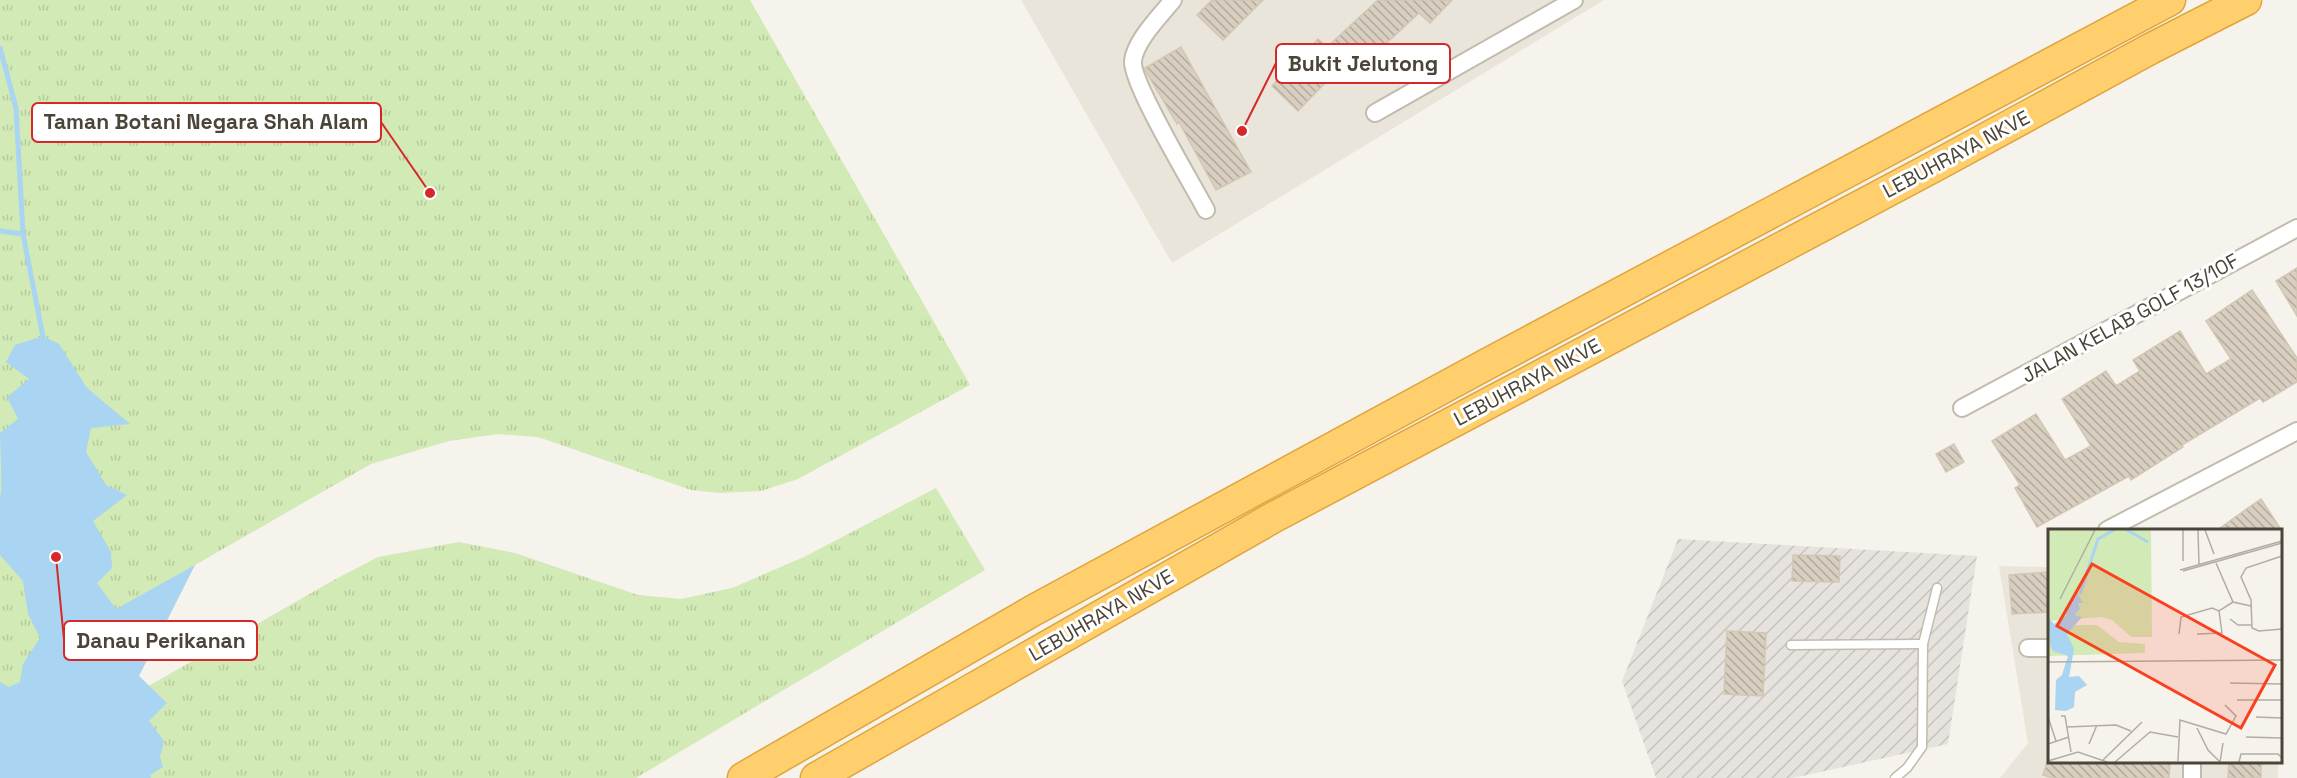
<svg xmlns="http://www.w3.org/2000/svg" width="2297" height="778" viewBox="0 0 2297 778" font-family="'Space Grotesk',sans-serif">
<style>
.residential{fill:#eae5da}
.industrial{fill:url(#industrial-furrows)}
.park{fill:url(#park-tufts)}
.water{fill:#a9d4f2}
.lines{fill:none;stroke-linecap:round;stroke-linejoin:round}
.stream{stroke:#a9d4f2;stroke-width:5}
.building{fill:url(#building-back-hatch);stroke:#d3c7b4;stroke-width:1.5}
.lane-casing{stroke:#c2bbae;stroke-width:11}
.street-casing{stroke:#c2bbae;stroke-width:20}
.highway-casing{stroke:#e0a43c;stroke-width:33}
.lane{stroke:#fff;stroke-width:8}
.street{stroke:#fff;stroke-width:16}
.highway{stroke:#ffcf6e;stroke-width:30}
.labels{text-anchor:middle;stroke-width:6;stroke-linejoin:round;paint-order:stroke}
.street-label{font-size:20px;fill:#4b4439;stroke:#fff}
.inset-river{fill:none;stroke:#a9d4f2;stroke-width:3}
.inset-road{fill:none;stroke:#b2ada4;stroke-width:1.5}
.view{fill:#fc3f1d;fill-opacity:0.15;stroke:#fc3f1d;stroke-width:3}
.inset-edge{fill:none;stroke:#4b4439;stroke-width:3}
.leader{fill:none;stroke:#d62828;stroke-width:2}
.callout-dot{fill:#d62828;stroke:#fff;stroke-width:2}
.callout{fill:#fff;stroke:#d62828;stroke-width:2}
.callout-label{font-size:21px;text-anchor:middle;font-weight:bold;fill:#4b4439}
</style>
<defs>
<pattern id="industrial-furrows" width="10" height="10" patternUnits="userSpaceOnUse" patternTransform="scale(1.5)"><rect width="10" height="10" fill="#e6e2dd"/><path d="M-1 1l2-2M0 10L10 0M9 11l2-2" fill="none" stroke="#c7c3be"/></pattern>
<pattern id="park-tufts" width="24" height="20" patternUnits="userSpaceOnUse" patternTransform="scale(1.5)"><rect width="24" height="20" fill="#d2eab5"/><path d="M3 7l-1-3M5 7V3M7 7l1-3M15 17l-1-3M17 17v-4M19 17l1-3" fill="none" stroke="#b6ca9c"/></pattern>
<pattern id="building-back-hatch" width="6" height="6" patternUnits="userSpaceOnUse" patternTransform="scale(1.5)"><rect width="6" height="6" fill="#d8cfc1"/><path d="M-1 5l2 2M0 0l6 6M5-1l2 2" fill="none" stroke="#b1aa9e"/></pattern>
</defs>
<rect width="100%" height="100%" fill="#f6f3ec"/>
<!-- residential -->
<g class="residential">
<path d="M1021,0H1604L1172,263Z"/>
<path d="M1999,566L2049,567L2050,762H2278V778H2000L2028,743Z"/>
</g>
<!-- industrial -->
<path class="industrial" d="M1678,539L1977,556L1948,744L1793,778H1656L1622,681Z"/>
<!-- park -->
<g class="park">
<path d="M0,0H750L970,385L798,479L761,491L720,493L691,490L538,437L498,434L449,441L371,464L195,565L0,704Z"/>
<path d="M936,488L985,570L636,778H0V771L332,581L378,557L459,542L515,553L638,595L681,599L732,588L804,557Z"/>
</g>
<!-- water -->
<path class="water" d="M43,336L59,344L87,388L130,424L91,428L86,452L106,485L127,495L93,521L111,552L112,568L97,583L116,609L195,565L139,676L167,703L149,721L164,741L160,757L163,767L150,775L151,778H0V682L9,687L20,682L23,664L40,638L28,614L23,581L0,555V497C3,490 0,444 0,433L18,419L7,397L29,379L6,362L15,345Z"/>
<g class="lines">
<!-- stream -->
<g class="stream">
<path d="M0,48L16,108L23,234L44,342"/>
<path d="M0,231L23,234"/>
</g>
</g>
<!-- building -->
<g class="building">
<path d="M1212,0H1263L1223,40L1197,15Z"/>
<path d="M1378,0H1452L1430,23L1419,13L1363,65L1353,54L1298,111L1272,86L1318,39L1327,47Z"/>
<path d="M1181,47L1251,172L1216,190L1179,122L1177,124L1145,70V68Z"/>
<path d="M2297,268V316L2276,281Z"/>
<path d="M2252,290L2297,358V382L2263,402L2260,398L2182,445L2183,447L2131,480L2129,476L2037,527L2015,488L2020,485L1992,441L2036,414L2065,460L2091,446L2062,399L2106,371L2116,386L2140,371L2133,360L2180,331L2206,374L2231,359L2206,321Z"/>
<path d="M1954,444L1964,462L1946,472L1936,454Z"/>
<path d="M2261,499L2282,531H2216L2238,515Z"/>
<path d="M1793,555L1840,556L1839,582L1792,581Z"/>
<path d="M2049,572V612L2012,614L2009,575Z"/>
<path d="M1727,631L1766,633L1763,696L1724,694Z"/>
<path d="M2047,762H2170L2169,778H2053L2043,775Z"/>
<path d="M2229,762H2261V778H2228Z"/>
</g>
<g class="lines">
<!-- lane casing -->
<g class="lane-casing">
<g id="lane">
<path d="M1791,645L1923,644"/>
<path d="M1895,778L1907,768L1922,747L1923,644L1937,588"/>
</g>
</g>
<!-- street casing -->
<g class="street-casing">
<g id="street">
<path d="M1173,0C1160,16 1135,41 1133,61C1131,83 1193,185 1206,210"/>
<path d="M1375,113L1574,0"/>
<path d="M1962,408L2297,228"/>
<path d="M2107,530L2297,431"/>
<path d="M2028,648H2050"/>
<path d="M2192,762V778"/>
</g>
</g>
<!-- highway casing -->
<g class="highway-casing">
<g id="highway">
<path d="M743,778L1034,610L1487,364L2170,0"/>
<path d="M816,778L1274,517L1937,165L2150,49L2246,0"/>
</g>
</g>
<!-- lane -->
<use href="#lane" class="lane"/>
<!-- street -->
<use href="#street" class="street"/>
<!-- highway -->
<use href="#highway" class="highway"/>
</g>
<g class="labels">
<!-- street labels -->
<g class="street-label">
<text transform="translate(1956 154) rotate(-28)" y="7">LEBUHRAYA NKVE</text>
<text transform="translate(2130 318) rotate(-29)" y="7">JALAN KELAB GOLF 13/10F</text>
<text transform="translate(1527 382) rotate(-28)" y="7">LEBUHRAYA NKVE</text>
<text transform="translate(1101 615) rotate(-30)" y="7">LEBUHRAYA NKVE</text>
</g>
</g>
<!-- overview -->
<g transform="translate(2048 529)">
<rect width="234" height="234" fill="#f6f3ec"/>
<path d="M0,1H103L104,108H83L64,91L53,88L0,92ZM0,96H49L71,113L97,115V124L0,127Z" fill="#d2eab5"/>
<path d="M29,63L35,74H30L32,80L26,86L34,88L19,105L26,120L21,148L31,147L39,156L27,163L26,178L18,182L7,181L8,151L14,146L20,127L5,122L2,115L0,88L6,95L18,87L19,76Z" fill="#a9d4f2"/>
<path class="inset-river" d="M79,1L100,13M32,65L50,10L66,1"/>
<path class="inset-road" d="M135,1V32M150,1L151,36M157,1L166,25M234,27L198,39L193,48L203,71L204,99L211,102L234,100M168,34L185,73L203,77M132,41L234,12M135,42L234,14M12,70L47,1M182,90L190,96H203M131,105L133,88L164,79L171,82L185,73M149,105L174,104L171,82M0,133L234,131M182,154L234,155M189,171H234M13,187H17L23,223M0,188L8,212M208,188L234,189M19,198L68,196L83,202M149,199L160,221L172,233L175,214M198,208L234,209M0,215L21,208M41,215L49,196M55,231L94,193M0,232L30,223L59,233M130,232L132,191L178,205L188,187L177,176M67,233L102,203L130,208M191,233L193,225H230L234,229"/>
<path class="view" d="M44,35L227,136L193,199L9,97Z"/>
<rect width="234" height="234" class="inset-edge"/>
</g>
<!-- callouts -->
<path class="leader" d="M1242 131L1276 63M430 193L381 122M56 557L64 640"/>
<g class="callout-dot">
<circle cx="1242" cy="131" r="6"/>
<circle cx="430" cy="193" r="6"/>
<circle cx="56" cy="557" r="6"/>
</g>
<g class="callout">
<rect x="1276" y="44" width="174" height="39" rx="6"/>
<rect x="32" y="103" width="349" height="39" rx="6"/>
<rect x="64" y="621" width="193" height="39" rx="6"/>
</g>
<g class="callout-label">
<text x="1363" y="71">Bukit Jelutong</text>
<text x="206" y="129">Taman Botani Negara Shah Alam</text>
<text x="161" y="648">Danau Perikanan</text>
</g>
</svg>
